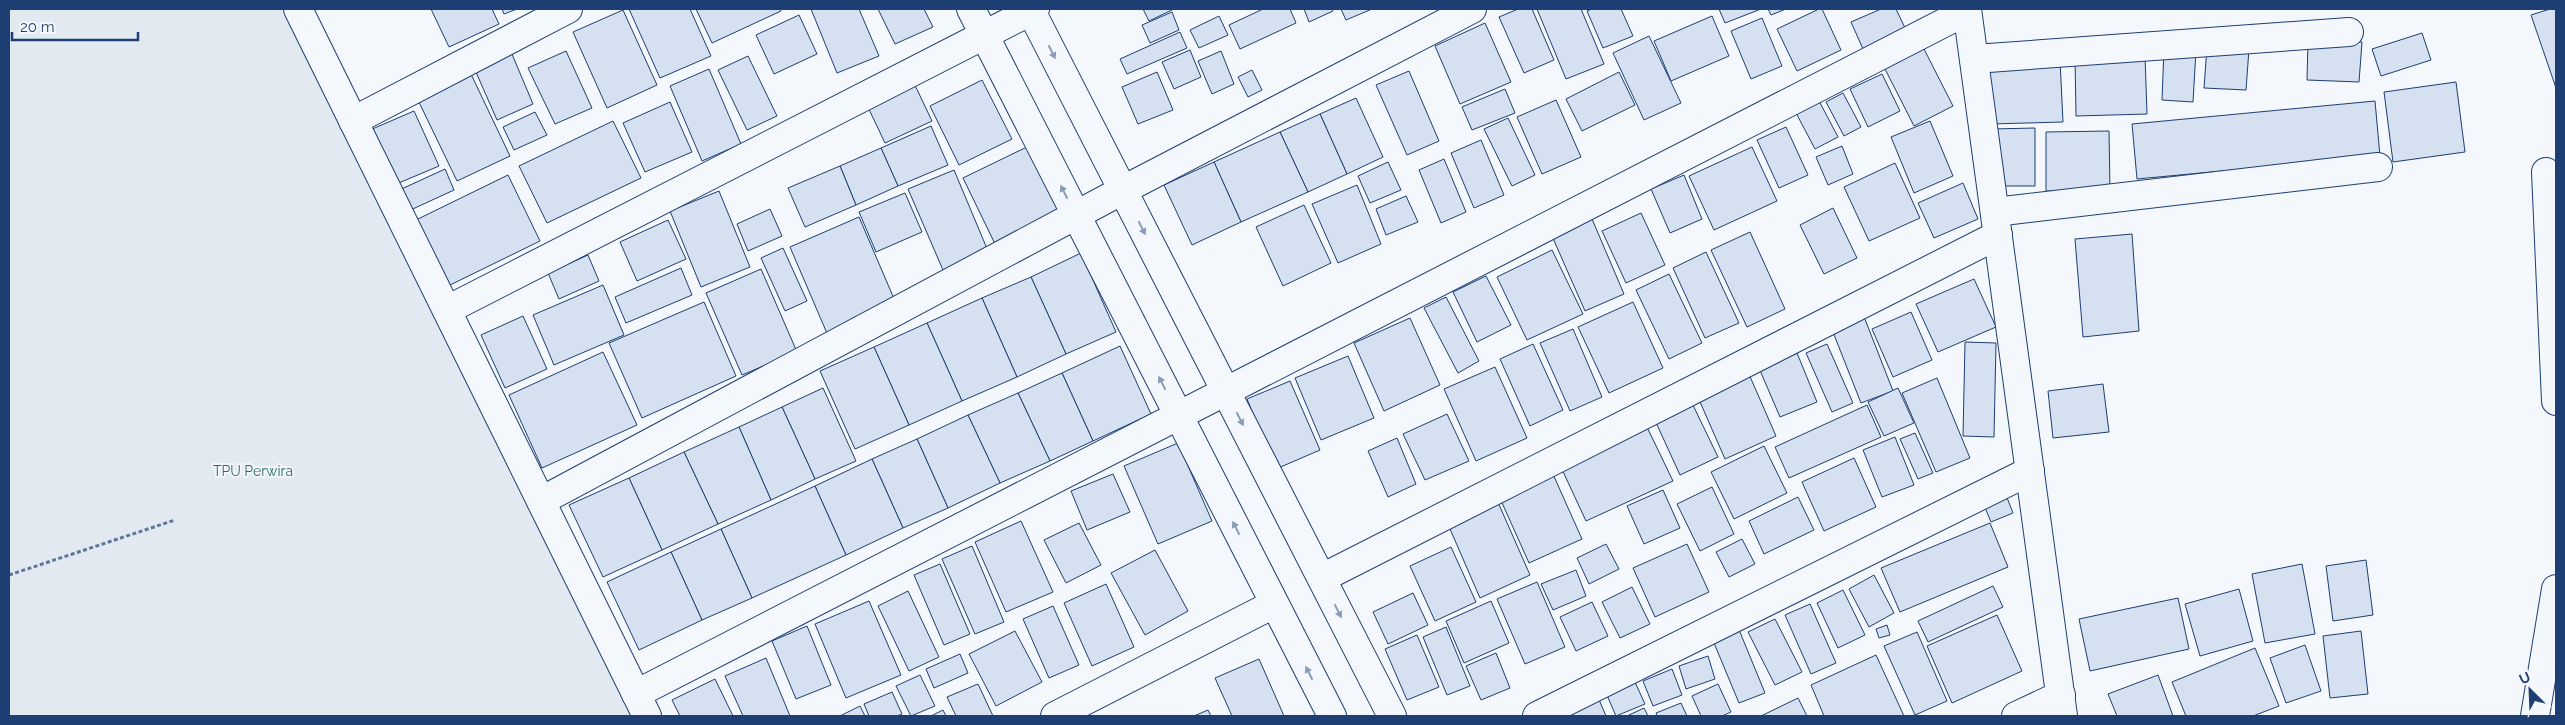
<svg xmlns="http://www.w3.org/2000/svg" width="2565" height="725" viewBox="0 0 2565 725" font-family="Raleway,sans-serif">
<style>
.green{fill:#e3e9f0;stroke:#687fa3}
.building{fill:#d5e0f0;stroke:#1d3f73}
.lines{fill:none;stroke-linecap:round;stroke-linejoin:round}
.minor-casing{stroke:#1d3f73;stroke-width:30}
.path{stroke:#5e769c;stroke-width:3;stroke-dasharray:4 2.5;stroke-linecap:butt}
.minor{stroke:#f4f7fb;stroke-width:28}
.oneway{fill:#889bb7}
.labels{text-anchor:middle;stroke-width:4;stroke-linejoin:round;paint-order:stroke}
.park-label{font-size:14px;fill:#2c6c60;stroke:#f4f7fb}
</style>
<rect width="100%" height="100%" fill="#f4f7fb"/>
<!-- green -->
<path class="green" d="M9,9H286L659,716H9Z"/>
<!-- building -->
<g class="building">
<path d="M431,9H492L499,24L449,47Z"/>
<path d="M502,9H517L504,14Z"/>
<path d="M629,9H690L711,56L660,78Z"/>
<path d="M696,9H780L781,11L712,43Z"/>
<path d="M811,9H859L879,56L837,73Z"/>
<path d="M878,9H924L933,27L895,44Z"/>
<path d="M1143,9H1174L1149,21Z"/>
<path d="M1263,9H1290L1296,23L1240,49L1229,25Z"/>
<path d="M1304,9H1332L1333,11L1309,22Z"/>
<path d="M1341,9H1372L1346,20Z"/>
<path d="M1518,9H1532L1554,60L1524,73L1499,17Z"/>
<path d="M1537,9H1581L1604,64L1566,79Z"/>
<path d="M1592,9H1621L1633,36L1603,48L1587,11Z"/>
<path d="M1719,9H1761L1725,23Z"/>
<path d="M1768,9H1786L1771,15Z"/>
<path d="M1819,9H1822L1841,50L1797,71L1777,29Z"/>
<path d="M1881,9H1896L1906,30L1863,49L1851,22Z"/>
<path d="M2550,9H2556V88L2531,15Z"/>
<path d="M623,10L657,85L607,108L573,32Z"/>
<path d="M1172,12L1179,30L1150,43L1142,25Z"/>
<path d="M799,15L817,54L774,74L756,35Z"/>
<path d="M1219,16L1228,35L1199,48L1190,30Z"/>
<path d="M1712,16L1729,56L1671,81L1654,41Z"/>
<path d="M1762,18L1782,66L1751,79L1731,31Z"/>
<path d="M1485,23L1511,82L1460,104L1435,46Z"/>
<path d="M1180,32L1187,48L1127,74L1120,59Z"/>
<path d="M2422,33L2431,60L2381,76L2372,49Z"/>
<path d="M1649,36L1681,103L1644,120L1613,53Z"/>
<path d="M2308,40L2362,42L2359,82L2307,80Z"/>
<path d="M509,47L533,104L497,120L472,63Z"/>
<path d="M2207,47L2249,49L2246,90L2204,88Z"/>
<path d="M2164,48L2196,50L2193,102L2162,100Z"/>
<path d="M1924,49L1953,106L1914,126L1885,69Z"/>
<path d="M1190,50L1201,77L1174,89L1162,62Z"/>
<path d="M566,51L592,108L555,124L528,68Z"/>
<path d="M1221,51L1234,84L1212,94L1198,61Z"/>
<path d="M2145,55L2147,114L2076,116L2075,57Z"/>
<path d="M748,56L777,116L747,130L718,70Z"/>
<path d="M2060,60L2063,122L1990,124L1989,62Z"/>
<path d="M709,69L741,144L702,161L670,86Z"/>
<path d="M1252,70L1262,90L1248,97L1238,77Z"/>
<path d="M1409,71L1439,141L1407,155L1376,85Z"/>
<path d="M470,72L510,156L457,181L417,98Z"/>
<path d="M1157,72L1173,110L1138,124L1122,87Z"/>
<path d="M1619,72L1635,105L1582,131L1566,99Z"/>
<path d="M1882,74L1900,111L1868,127L1850,89Z"/>
<path d="M982,80L1012,139L959,165L930,106Z"/>
<path d="M913,81L932,121L885,143L866,103Z"/>
<path d="M2456,82L2465,152L2393,162L2384,92Z"/>
<path d="M1505,89L1515,113L1472,130L1462,107Z"/>
<path d="M1843,93L1861,127L1844,136L1826,102Z"/>
<path d="M1356,98L1383,157L1347,174L1320,114Z"/>
<path d="M1818,99L1838,137L1815,149L1795,111Z"/>
<path d="M1556,100L1581,157L1542,174L1517,117Z"/>
<path d="M2375,101L2380,156L2137,179L2132,124Z"/>
<path d="M670,102L692,152L645,172L623,123Z"/>
<path d="M414,111L439,166L394,185L370,130Z"/>
<path d="M535,112L547,135L514,150L503,127Z"/>
<path d="M1320,114L1347,174L1308,192L1280,132Z"/>
<path d="M1508,118L1535,175L1512,186L1484,129Z"/>
<path d="M613,121L641,178L547,223L519,166Z"/>
<path d="M1930,121L1953,176L1914,193L1891,137Z"/>
<path d="M931,126L948,165L898,186L881,148Z"/>
<path d="M1786,127L1808,175L1779,188L1757,140Z"/>
<path d="M2035,128V186H1993L1992,129Z"/>
<path d="M2109,131L2110,191H2046V132Z"/>
<path d="M1280,132L1308,192L1241,222L1214,162Z"/>
<path d="M1481,140L1504,195L1474,208L1451,153Z"/>
<path d="M1031,145L1065,216L997,248L963,178Z"/>
<path d="M1842,146L1853,174L1828,185L1816,157Z"/>
<path d="M1752,147L1777,201L1714,230L1689,176Z"/>
<path d="M881,148L898,186L856,205L840,166Z"/>
<path d="M1444,159L1466,212L1441,223L1419,170Z"/>
<path d="M1214,162L1241,222L1192,245L1164,185Z"/>
<path d="M1388,162L1401,190L1370,203L1358,176Z"/>
<path d="M1895,163L1920,218L1869,241L1844,187Z"/>
<path d="M840,166L856,205L805,227L788,188Z"/>
<path d="M445,169L454,190L404,213L395,192Z"/>
<path d="M954,170L988,251L943,270L908,189Z"/>
<path d="M508,175L540,241L448,286L416,220Z"/>
<path d="M1684,175L1702,219L1670,233L1651,189Z"/>
<path d="M1963,183L1978,219L1934,238L1918,203Z"/>
<path d="M1357,185L1381,244L1338,263L1312,204Z"/>
<path d="M719,191L750,267L701,287L670,211Z"/>
<path d="M905,193L922,232L876,252L859,212Z"/>
<path d="M1406,196L1418,222L1386,235L1376,209Z"/>
<path d="M1304,205L1331,263L1283,286L1256,227Z"/>
<path d="M1833,208L1857,258L1824,274L1800,225Z"/>
<path d="M770,209L782,236L748,251L737,224Z"/>
<path d="M1641,213L1665,265L1626,283L1602,231Z"/>
<path d="M859,217L898,308L829,338L790,247Z"/>
<path d="M1592,219L1624,294L1585,311L1552,236Z"/>
<path d="M668,220L686,259L637,281L620,242Z"/>
<path d="M1750,232L1785,309L1747,327L1711,250Z"/>
<path d="M2132,234L2139,331L2083,337L2075,239Z"/>
<path d="M783,248L807,301L785,311L761,258Z"/>
<path d="M1552,250L1583,314L1527,340L1497,277Z"/>
<path d="M1706,252L1739,323L1705,338L1673,268Z"/>
<path d="M1081,253L1116,332L1066,354L1031,277Z"/>
<path d="M588,255L599,281L559,299L548,273Z"/>
<path d="M681,268L692,295L626,323L615,297Z"/>
<path d="M761,269L797,352L742,375L706,293Z"/>
<path d="M1669,274L1702,343L1669,359L1636,290Z"/>
<path d="M1486,276L1511,325L1477,342L1453,292Z"/>
<path d="M1031,277L1066,354L1017,377L982,298Z"/>
<path d="M1974,279L1996,327L1938,352L1916,304Z"/>
<path d="M603,285L624,335L554,365L533,315Z"/>
<path d="M1446,297L1479,361L1458,373L1424,308Z"/>
<path d="M982,298L1017,377L962,401L927,323Z"/>
<path d="M704,302L736,376L642,418L609,343Z"/>
<path d="M1633,302L1663,368L1609,393L1578,327Z"/>
<path d="M1861,309L1893,391L1861,403L1829,322Z"/>
<path d="M1911,312L1932,360L1893,377L1872,329Z"/>
<path d="M523,316L547,369L505,388L481,335Z"/>
<path d="M1410,318L1440,385L1384,411L1354,343Z"/>
<path d="M927,323L962,401L909,425L874,347Z"/>
<path d="M1573,329L1602,397L1570,411L1540,343Z"/>
<path d="M1965,342L1996,343L1994,437L1963,436Z"/>
<path d="M1533,344L1563,410L1530,426L1500,359Z"/>
<path d="M1827,344L1853,403L1832,412L1806,353Z"/>
<path d="M1120,346L1151,414L1093,441L1062,373Z"/>
<path d="M874,347L909,425L855,449L820,371Z"/>
<path d="M603,352L637,425L542,468L509,395Z"/>
<path d="M1797,353L1817,402L1780,417L1759,368Z"/>
<path d="M1348,356L1374,418L1321,440L1295,378Z"/>
<path d="M1495,367L1527,438L1476,461L1444,389Z"/>
<path d="M1748,372L1776,436L1725,459L1697,395Z"/>
<path d="M1062,373L1093,441L1050,461L1018,393Z"/>
<path d="M1937,378L1970,458L1936,472L1902,393Z"/>
<path d="M1290,381L1320,450L1276,469L1247,399Z"/>
<path d="M2103,384L2109,432L2053,438L2048,391Z"/>
<path d="M823,388L856,461L815,479L782,407Z"/>
<path d="M1898,388L1914,423L1884,436L1868,402Z"/>
<path d="M1018,393L1050,461L1000,483L968,415Z"/>
<path d="M1690,399L1718,457L1680,475L1653,416Z"/>
<path d="M1867,405L1881,437L1789,478L1775,447Z"/>
<path d="M782,407L815,479L771,500L739,427Z"/>
<path d="M1447,414L1469,461L1425,480L1403,434Z"/>
<path d="M968,415L1000,483L948,508L917,439Z"/>
<path d="M1646,425L1673,481L1586,521L1560,465Z"/>
<path d="M739,427L771,500L718,524L684,452Z"/>
<path d="M1915,433L1933,473L1918,479L1900,439Z"/>
<path d="M1895,437L1914,485L1882,497L1863,450Z"/>
<path d="M1397,438L1416,484L1388,497L1368,451Z"/>
<path d="M917,439L948,508L903,528L872,459Z"/>
<path d="M1178,443L1212,521L1158,544L1124,466Z"/>
<path d="M1764,446L1787,493L1734,519L1711,472Z"/>
<path d="M684,452L718,524L662,550L629,478Z"/>
<path d="M1854,458L1876,507L1824,531L1802,482Z"/>
<path d="M872,459L903,528L846,555L815,486Z"/>
<path d="M1552,472L1582,539L1529,563L1499,496Z"/>
<path d="M1113,474L1130,512L1087,530L1071,491Z"/>
<path d="M629,478L662,550L603,577L569,505Z"/>
<path d="M815,486L846,555L752,598L721,529Z"/>
<path d="M1712,487L1734,534L1700,551L1677,504Z"/>
<path d="M1663,490L1680,528L1644,544L1627,506Z"/>
<path d="M2004,490L2013,513L1991,522L1981,498Z"/>
<path d="M1798,497L1814,530L1764,554L1749,521Z"/>
<path d="M1497,500L1530,575L1480,598L1447,522Z"/>
<path d="M1021,521L1053,592L1006,612L975,542Z"/>
<path d="M1079,523L1101,565L1066,583L1044,540Z"/>
<path d="M1990,523L2008,567L1900,612L1881,568Z"/>
<path d="M721,529L752,598L702,620L671,552Z"/>
<path d="M1742,539L1755,564L1729,577L1716,552Z"/>
<path d="M1606,544L1619,569L1589,584L1577,558Z"/>
<path d="M1687,544L1709,592L1655,617L1633,568Z"/>
<path d="M972,546L1004,622L975,634L942,559Z"/>
<path d="M1451,547L1476,602L1435,621L1410,566Z"/>
<path d="M1155,550L1188,611L1145,635L1111,573Z"/>
<path d="M671,552L702,620L639,650L607,582Z"/>
<path d="M2366,560L2373,615L2333,621L2326,566Z"/>
<path d="M940,564L970,634L944,645L914,575Z"/>
<path d="M2302,564L2315,634L2265,643L2252,574Z"/>
<path d="M1576,570L1586,596L1553,610L1541,584Z"/>
<path d="M1874,575L1894,613L1869,627L1849,589Z"/>
<path d="M1537,582L1565,647L1525,664L1497,599Z"/>
<path d="M1106,584L1134,647L1092,666L1064,603Z"/>
<path d="M1993,586L2003,607L1928,642L1918,621Z"/>
<path d="M1632,587L1650,624L1620,638L1602,602Z"/>
<path d="M2239,589L2253,641L2200,656L2185,604Z"/>
<path d="M1843,590L1865,635L1838,648L1817,603Z"/>
<path d="M908,591L939,657L909,671L878,606Z"/>
<path d="M1413,593L1428,625L1388,644L1373,612Z"/>
<path d="M2178,598L2189,649L2090,671L2079,619Z"/>
<path d="M869,601L901,675L846,698L815,624Z"/>
<path d="M1491,601L1509,643L1464,663L1446,621Z"/>
<path d="M1592,602L1608,636L1576,651L1560,617Z"/>
<path d="M1810,604L1836,663L1811,674L1785,615Z"/>
<path d="M1053,606L1079,665L1049,678L1023,619Z"/>
<path d="M1997,615L2022,671L1952,703L1927,646Z"/>
<path d="M1775,619L1802,672L1775,685L1748,632Z"/>
<path d="M1735,620L1765,693L1739,703L1709,631Z"/>
<path d="M1887,625L1890,635L1879,638L1876,629Z"/>
<path d="M807,626L831,685L796,699L772,641Z"/>
<path d="M1446,627L1470,686L1447,695L1423,637Z"/>
<path d="M1015,631L1042,682L996,706L969,654Z"/>
<path d="M2361,631L2368,694L2330,698L2323,636Z"/>
<path d="M1917,632L1947,701L1915,715L1884,646Z"/>
<path d="M1417,635L1439,687L1407,700L1385,649Z"/>
<path d="M2305,645L2321,691L2286,703L2270,658Z"/>
<path d="M2255,648L2279,706L2253,716H2186L2172,682Z"/>
<path d="M1496,653L1510,688L1481,700L1466,666Z"/>
<path d="M960,654L968,673L934,688L926,669Z"/>
<path d="M1876,655L1904,716H1824L1811,685Z"/>
<path d="M1708,656L1715,679L1686,689L1679,666Z"/>
<path d="M766,658L790,716H743L725,676Z"/>
<path d="M1259,659L1284,716H1232L1215,678Z"/>
<path d="M1672,669L1682,695L1653,706L1643,681Z"/>
<path d="M920,675L935,706L911,716L896,686Z"/>
<path d="M2158,675L2173,716H2117L2108,694Z"/>
<path d="M715,679L733,716H680L672,700Z"/>
<path d="M1634,680L1645,704L1616,716L1606,693Z"/>
<path d="M978,684L993,716H956L947,697Z"/>
<path d="M1718,684L1731,712L1722,716H1701L1692,696Z"/>
<path d="M892,692L902,714L897,716H869L864,704Z"/>
<path d="M1597,695L1606,716H1571L1567,707Z"/>
<path d="M1798,698L1807,716H1761Z"/>
<path d="M1681,703L1687,716H1657L1656,713Z"/>
<path d="M860,706L865,716H840Z"/>
<path d="M1644,708L1648,716H1627Z"/>
<path d="M943,710L946,716H931Z"/>
<path d="M1208,710L1211,716H1194Z"/>
</g>
<g class="lines">
<!-- minor casing -->
<g class="minor-casing">
<g id="minor">
<path d="M298,9L647,716"/>
<path d="M971,9L1332,716"/>
<path d="M1030,9L1392,716"/>
<path d="M1967,9L2063,716"/>
<path d="M1974,59L2349,32"/>
<path d="M353,121L568,9"/>
<path d="M2546,172L2556,401"/>
<path d="M1995,212L2378,167"/>
<path d="M447,310L1035,9"/>
<path d="M541,501L1123,190L1472,9"/>
<path d="M1322,578L1998,235"/>
<path d="M636,694L1967,11"/>
<path d="M1055,716L1274,604"/>
<path d="M1537,716L2030,471"/>
<path d="M2016,716L2061,695"/>
<path d="M2535,716L2556,589"/>
</g>
</g>
<!-- path -->
<path class="path" d="M9,575L175,520"/>
<!-- minor -->
<use href="#minor" class="minor"/>
</g>
<!-- one-way arrows -->
<defs><path id="oneway-solid" d="M-6-.8H1V-3.2L6.5 0L1 3.2V.8H-6Z" transform="scale(1.25)"/></defs>
<g class="oneway">
<use href="#oneway-solid" transform="translate(1052 52) rotate(63)"/>
<use href="#oneway-solid" transform="translate(1064 192) rotate(-117)"/>
<use href="#oneway-solid" transform="translate(1142 228) rotate(63)"/>
<use href="#oneway-solid" transform="translate(1162 383) rotate(-117)"/>
<use href="#oneway-solid" transform="translate(1240 419) rotate(63)"/>
<use href="#oneway-solid" transform="translate(1236 528) rotate(-117)"/>
<use href="#oneway-solid" transform="translate(1338 611) rotate(63)"/>
<use href="#oneway-solid" transform="translate(1309 673) rotate(-117)"/>
</g>
<g class="labels">
<!-- park labels -->
<g class="park-label">
<text x="253" y="476">TPU Perwira</text>
</g>
</g>
<!-- border -->
<rect width="2565" height="725" fill="none" stroke="#1d3f73" stroke-width="20"/>
<!-- north arrow -->
<g transform="translate(2530 690) rotate(336)" stroke="#f4f7fb" stroke-width="4" paint-order="stroke">
<path d="M0-4L9 19L0 12L-9 19Z" fill="#1d3f73"/>
<text y="-8" font-size="14" font-weight="bold" text-anchor="middle" fill="#1d3f73">U</text>
</g>
<!-- scale -->
<path d="M12 32v8h126v-8" fill="none" stroke="#1d3f73" stroke-width="2.5"/>
<text x="20" y="32" font-size="15" fill="#1d3f73" stroke="#f4f7fb" stroke-width="4" paint-order="stroke">20 m</text>
</svg>
